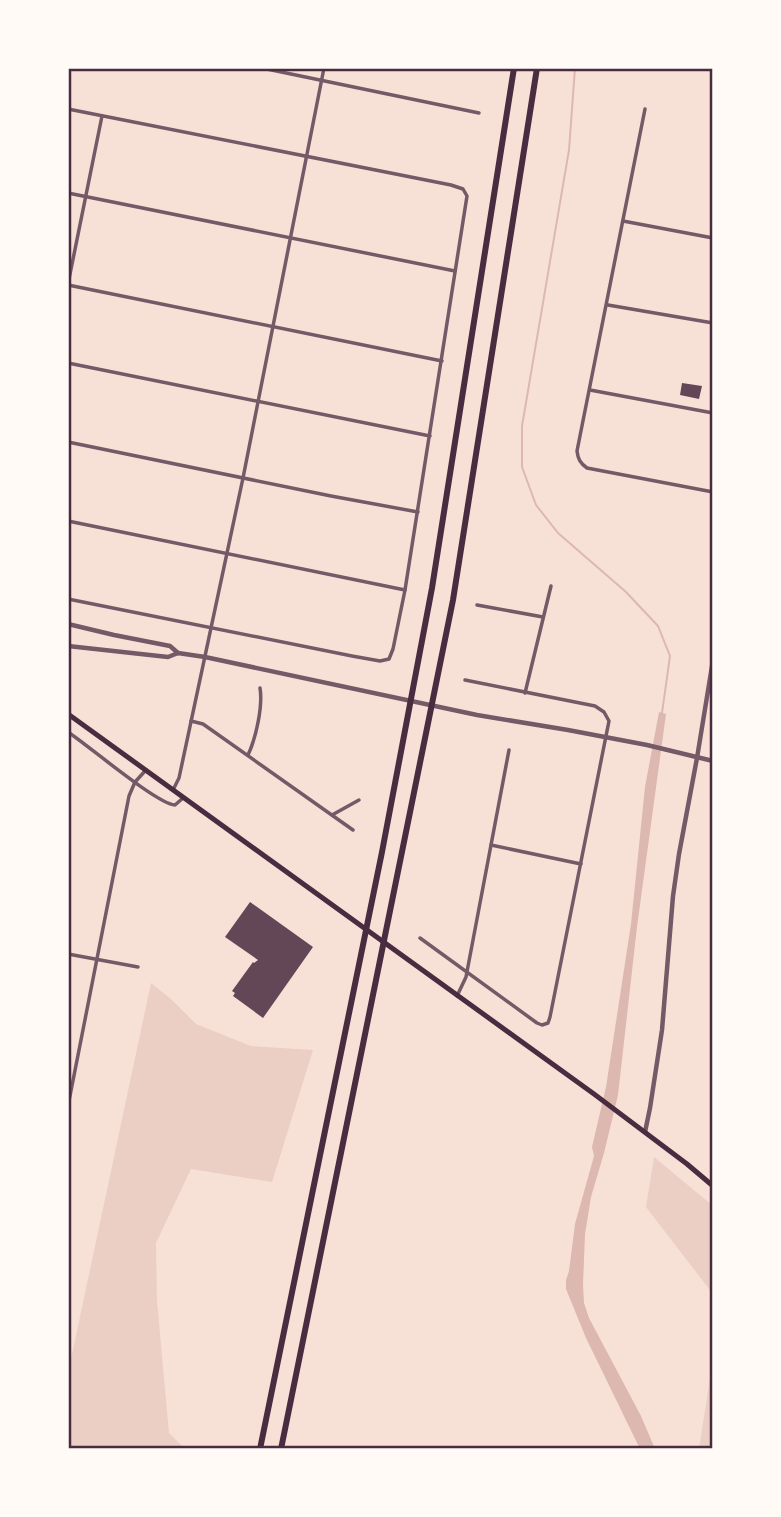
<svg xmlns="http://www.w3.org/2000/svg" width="781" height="1517" viewBox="0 0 781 1517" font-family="'Asap Condensed',sans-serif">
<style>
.green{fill:#ebcfc5}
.water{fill:#dcb8b0}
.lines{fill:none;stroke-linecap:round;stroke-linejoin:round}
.stream{stroke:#dcb8b0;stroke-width:2}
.building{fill:#644757}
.minor{stroke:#755966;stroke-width:3.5}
.tertiary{stroke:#755966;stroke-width:4.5}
.primary{stroke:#4a2c40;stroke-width:5}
.motorway{stroke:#4a2c40;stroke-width:6}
.neatline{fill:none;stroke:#4a2c40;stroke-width:2.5}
</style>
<rect width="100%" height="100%" fill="#f7e1d7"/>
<!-- green -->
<g class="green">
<path d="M151,983L171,999L196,1024L251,1046L313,1050L272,1182L191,1169L156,1243L157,1300L169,1433L185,1449H68V1373Z"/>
<path d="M654,1157L713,1206V1294L646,1207Z"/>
<path d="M713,1359V1449H699Z"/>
</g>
<!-- water -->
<path class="water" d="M659,712L666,714L637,927L618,1095L604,1153L591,1197L585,1234L583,1285L584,1303L589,1318L641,1416L655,1449H640L586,1338L566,1289V1280L569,1271L575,1224L594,1156L592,1147L606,1087L631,924L645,787Z"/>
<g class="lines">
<!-- stream -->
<path class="stream" d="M575,68L569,150L522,426V467L536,505L558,533L626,592L658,626L670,656L662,713"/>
</g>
<!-- building -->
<g class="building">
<path d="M682,383L702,386L699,399L680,395Z"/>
<path d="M250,902L313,947L263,1018L233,996L235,993L232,991L253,962L254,963L258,960L225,937Z"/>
</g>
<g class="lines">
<!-- minor -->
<g class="minor">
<path d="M262,68L479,113"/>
<path d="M68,109L451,185L463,189L467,196L405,590L393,649L389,659L380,661L352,656L68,599"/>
<path d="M645,109L577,451C578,459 580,463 587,468L713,492"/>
<path d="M68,193L455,271"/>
<path d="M623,221L713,238"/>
<path d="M68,284L102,116"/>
<path d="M68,285L442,361"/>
<path d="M608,305L713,323"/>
<path d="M68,363L430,436"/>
<path d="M590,390L713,413"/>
<path d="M68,442L331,496L418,512"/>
<path d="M68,521L405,590"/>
<path d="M477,605L543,617"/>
<path d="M525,693L551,586"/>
<path d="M191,721L203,724L353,830"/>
<path d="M68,732C89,746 157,804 175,805L183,798"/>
<path d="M248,755C256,738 263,706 260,688"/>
<path d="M173,790L179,778L243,478L324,68"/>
<path d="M332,815L359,800"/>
<path d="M491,845L581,864"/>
<path d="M420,938L537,1023L542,1025L548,1023L550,1017L609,721L604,712L595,706L465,680"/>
<path d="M68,954L138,967"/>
<path d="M457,996L466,977L509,750"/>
<path d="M68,1106L129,796L135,782L146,770"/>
</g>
<!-- tertiary -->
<g class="tertiary">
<path d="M68,624L114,635L170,646L178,653"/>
<path d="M68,646L168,657L178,653L205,657L477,715L568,730L647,745L713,761"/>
<path d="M645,1132L650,1108L662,1030L673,896L679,854L697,758L713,660"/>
</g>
<!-- primary -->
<path class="primary" d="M68,714L594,1094L687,1164L713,1186"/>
<!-- motorway -->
<g class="motorway">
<path d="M260,1449L382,852L432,588L514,68"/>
<path d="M281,1449L453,600L537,68"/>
</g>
</g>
<!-- border -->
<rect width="781" height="1517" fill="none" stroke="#fffaf5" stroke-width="140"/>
<rect x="70" y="70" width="641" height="1377" class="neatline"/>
</svg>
